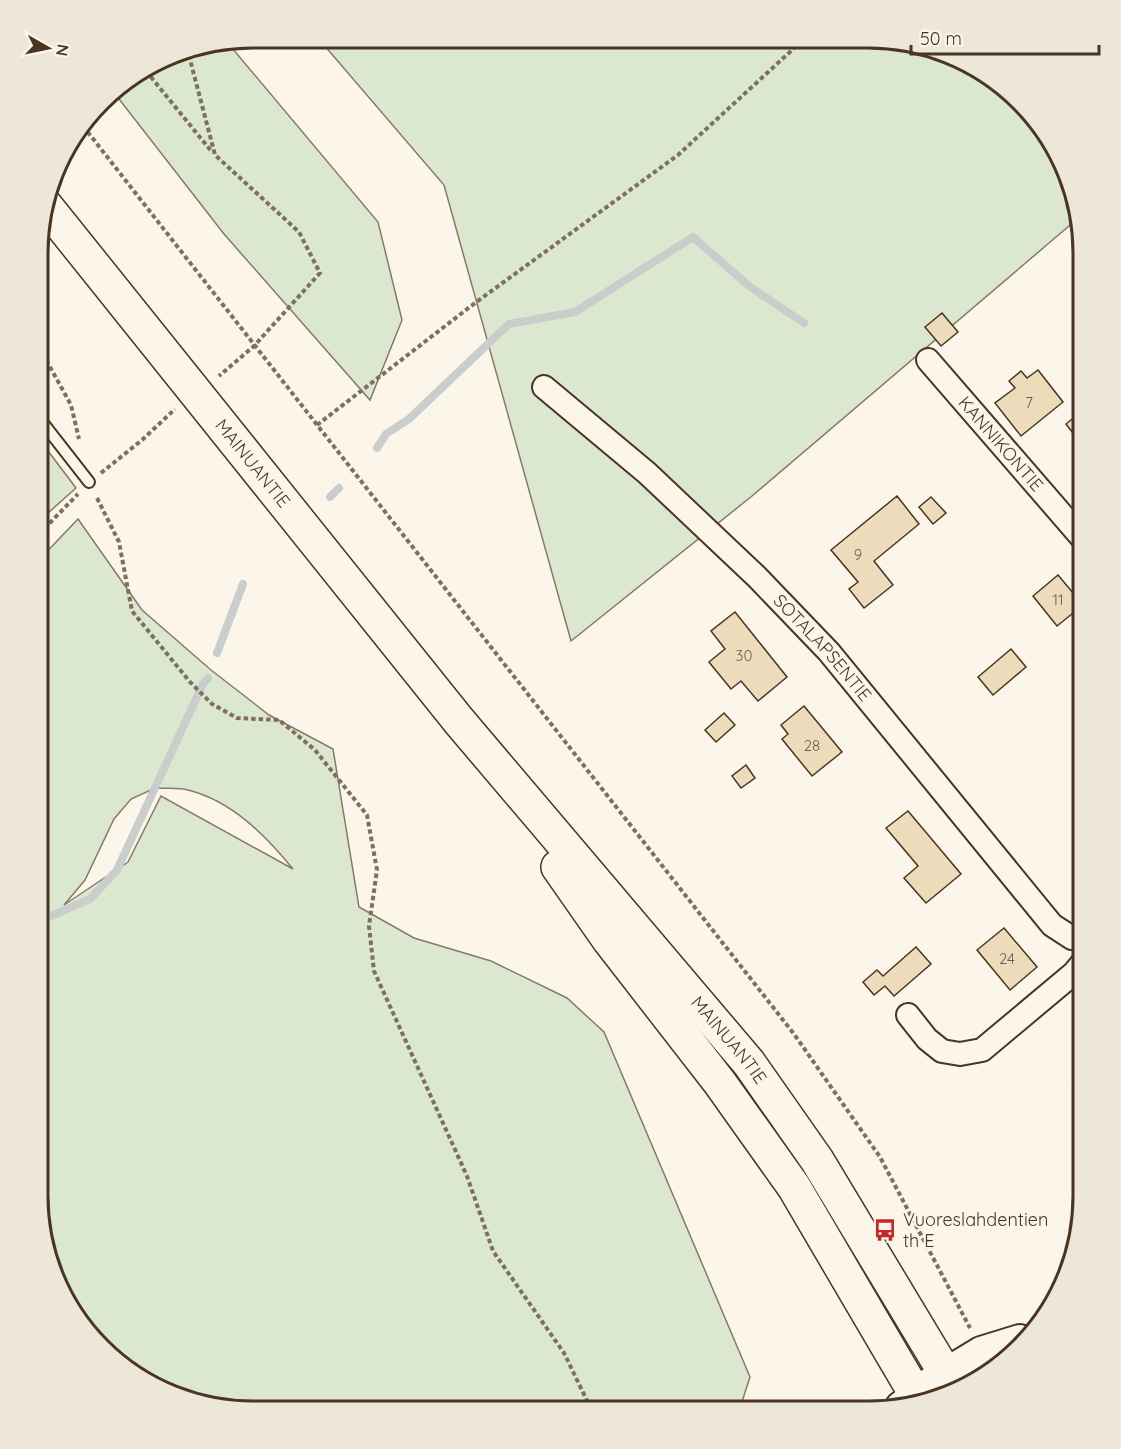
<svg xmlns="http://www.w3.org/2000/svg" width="1121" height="1449" viewBox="0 0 1121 1449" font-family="Quicksand,sans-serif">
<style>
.green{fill:#dce7d0;stroke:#887966;stroke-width:1.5;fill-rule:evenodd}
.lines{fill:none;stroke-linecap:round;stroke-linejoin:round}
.stream{stroke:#c9cecd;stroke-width:8}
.building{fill:#ecdcbc;stroke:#4a3520;stroke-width:1.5}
.service-casing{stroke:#4a3520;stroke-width:14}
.minor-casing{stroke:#4a3520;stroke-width:26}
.tertiary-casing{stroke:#4a3520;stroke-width:32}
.trunk-casing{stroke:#4a3520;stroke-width:36}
.path{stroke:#7f6f5c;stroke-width:4;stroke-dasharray:4.5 3;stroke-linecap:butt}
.service{stroke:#fbf6e9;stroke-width:10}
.minor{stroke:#fbf6e9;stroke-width:22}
.tertiary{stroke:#fbf6e9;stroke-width:28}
.trunk{stroke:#fbf6e9;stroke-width:33}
.labels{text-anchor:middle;stroke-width:4.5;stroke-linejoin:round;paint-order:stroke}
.number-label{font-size:15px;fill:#725f47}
.street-label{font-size:18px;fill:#4a3520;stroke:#fbf6e9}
.poi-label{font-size:18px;fill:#4a3520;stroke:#fbf6e9;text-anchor:start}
.rim{fill:none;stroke:#4a3520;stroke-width:3}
</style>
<rect width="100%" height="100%" fill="#fbf6e9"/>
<!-- green -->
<g class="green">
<path d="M318,38L896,39L988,74L1061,157L1076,220L752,496L571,641L444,185Z"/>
<path d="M227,42L378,222L402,320L370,400L224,234L112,90L183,49Z"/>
<path d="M39,439L76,488L39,521Z"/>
<path d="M78,519L142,610L211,670L269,715L333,749L359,907L414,938L491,961L567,998L604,1032L750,1377L739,1411L225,1410L133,1375L60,1292L38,1196L39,560ZM155,788C165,789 178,787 188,790C232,801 265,835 293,869L161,796L128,862L64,905L85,880L114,819L131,799Z"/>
</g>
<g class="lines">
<!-- stream -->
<g class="stream">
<path d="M377,448L386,434L409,419L509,324L575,312L693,237L749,286L804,323"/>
<path d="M330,497L339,488"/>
<path d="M217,653L243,584"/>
<path d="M42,920L90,899L117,870L203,684L208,678"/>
</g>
</g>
<!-- building -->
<g class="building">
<path d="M942,313L958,332L941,346L925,327Z"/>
<path d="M1038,370L1063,402L1021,436L995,403L1015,388L1009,381L1021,371L1027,378Z"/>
<path d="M1083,410V446L1066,424Z"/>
<path d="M897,496L919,524L874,561L893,585L864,608L849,589L858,582L831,550Z"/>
<path d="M931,497L946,513L933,524L919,507Z"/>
<path d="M1058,575L1083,605L1057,626L1033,596Z"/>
<path d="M735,612L787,677L758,701L741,681L731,689L709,662L725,649L711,631Z"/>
<path d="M1011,649L1026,667L993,695L978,677Z"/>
<path d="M804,706L842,752L812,776L782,739L788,734L781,725Z"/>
<path d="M724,713L735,725L716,742L705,730Z"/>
<path d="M746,765L755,778L741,788L732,776Z"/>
<path d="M908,811L961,874L926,903L904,878L918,866L886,828Z"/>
<path d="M1004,928L1037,967L1010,990L977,950Z"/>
<path d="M916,947L931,964L894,996L885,986L874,995L863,982L877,970L883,976Z"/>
<path d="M1083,1074V1093L1073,1082Z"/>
</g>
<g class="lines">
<!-- service casing -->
<g class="service-casing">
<path id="service" d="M39,418L89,482"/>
</g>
<!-- minor casing -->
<g class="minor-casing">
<g id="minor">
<path id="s1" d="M928,360L1083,539"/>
<path id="s2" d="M544,387L647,473L757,577L829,652L1052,925L1072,938L1083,939"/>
<path d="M908,1015L927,1039L942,1051L960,1054L982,1050L1074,973L1083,962"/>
<path d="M898,1404L915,1391"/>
</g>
</g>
<!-- tertiary casing -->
<g class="tertiary-casing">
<path id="tertiary" d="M915,1391L981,1351L1020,1339"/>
</g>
<!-- trunk casing -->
<g class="trunk-casing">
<g id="trunk">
<path id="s3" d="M46,206L459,721L749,1063L817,1160L956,1391"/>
<path d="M558,867L609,940L720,1083L794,1187L919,1400"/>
</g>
</g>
<!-- path -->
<g class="path">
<path d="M187,48L215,155L299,232L320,273L254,346L219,376"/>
<path d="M146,71L212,152"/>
<path d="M83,126L794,1034L880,1157L970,1328"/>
<path d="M39,347L71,405L79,439"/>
<path d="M317,425L475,303L678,155L804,39"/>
<path d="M101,473L142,440L175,409"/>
<path d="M97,498L119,542L132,611L190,682L212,704L237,718L279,720L315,750L367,815L377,870L369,926L374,971L467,1176L493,1251L564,1353L592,1411"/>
<path d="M39,534L78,494"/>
</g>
<!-- service -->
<use href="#service" class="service"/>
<!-- minor -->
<use href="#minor" class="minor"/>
<!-- tertiary -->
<use href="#tertiary" class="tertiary"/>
<!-- trunk -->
<use href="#trunk" class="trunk"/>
</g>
<!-- icons -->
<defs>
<g id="bus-bare" transform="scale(1.8)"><path d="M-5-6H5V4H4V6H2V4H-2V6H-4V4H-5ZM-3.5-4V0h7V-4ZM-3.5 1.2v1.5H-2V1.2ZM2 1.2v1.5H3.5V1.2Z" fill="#c62828" stroke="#fbf6e9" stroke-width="2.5" paint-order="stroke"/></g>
</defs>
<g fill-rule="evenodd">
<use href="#bus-bare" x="885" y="1230"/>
</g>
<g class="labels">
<!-- number labels -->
<g class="number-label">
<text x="1029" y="408">7</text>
<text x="858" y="560">9</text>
<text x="1058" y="605">11</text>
<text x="744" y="661">30</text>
<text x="812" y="751">28</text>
<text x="1007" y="964">24</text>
</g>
<!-- street labels -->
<g class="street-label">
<text dy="6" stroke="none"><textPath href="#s1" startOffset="111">KANNIKONTIE</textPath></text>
<text dy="6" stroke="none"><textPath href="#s3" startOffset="330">MAINUANTIE</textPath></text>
<text dy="6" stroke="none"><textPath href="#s2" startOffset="382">SOTALAPSENTIE</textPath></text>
<text dy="6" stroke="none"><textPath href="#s3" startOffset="1078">MAINUANTIE</textPath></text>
</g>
<!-- poi labels -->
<g class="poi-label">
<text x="903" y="1226">Vuoreslahdentien<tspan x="903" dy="21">th E</tspan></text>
</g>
</g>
<!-- crop -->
<path d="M0 0H1121V1449H0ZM253 48H868A205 205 0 0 1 1073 253V1196A205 205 0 0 1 868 1401H253A205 205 0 0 1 48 1196V253A205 205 0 0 1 253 48Z" fill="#ede7d9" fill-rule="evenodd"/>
<path class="rim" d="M253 48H868A205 205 0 0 1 1073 253V1196A205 205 0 0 1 868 1401H253A205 205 0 0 1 48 1196V253A205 205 0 0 1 253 48Z"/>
<!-- north arrow -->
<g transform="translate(48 48) rotate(99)" stroke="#fbf6e9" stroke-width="4.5" paint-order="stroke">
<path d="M0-4.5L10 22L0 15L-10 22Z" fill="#4a3520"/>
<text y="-9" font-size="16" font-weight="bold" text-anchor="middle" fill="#4a3520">N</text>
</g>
<!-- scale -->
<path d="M911 45v9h188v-9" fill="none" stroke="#4a3520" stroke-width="3"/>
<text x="920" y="45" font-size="18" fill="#4a3520" stroke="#fbf6e9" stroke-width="4.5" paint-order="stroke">50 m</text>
</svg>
